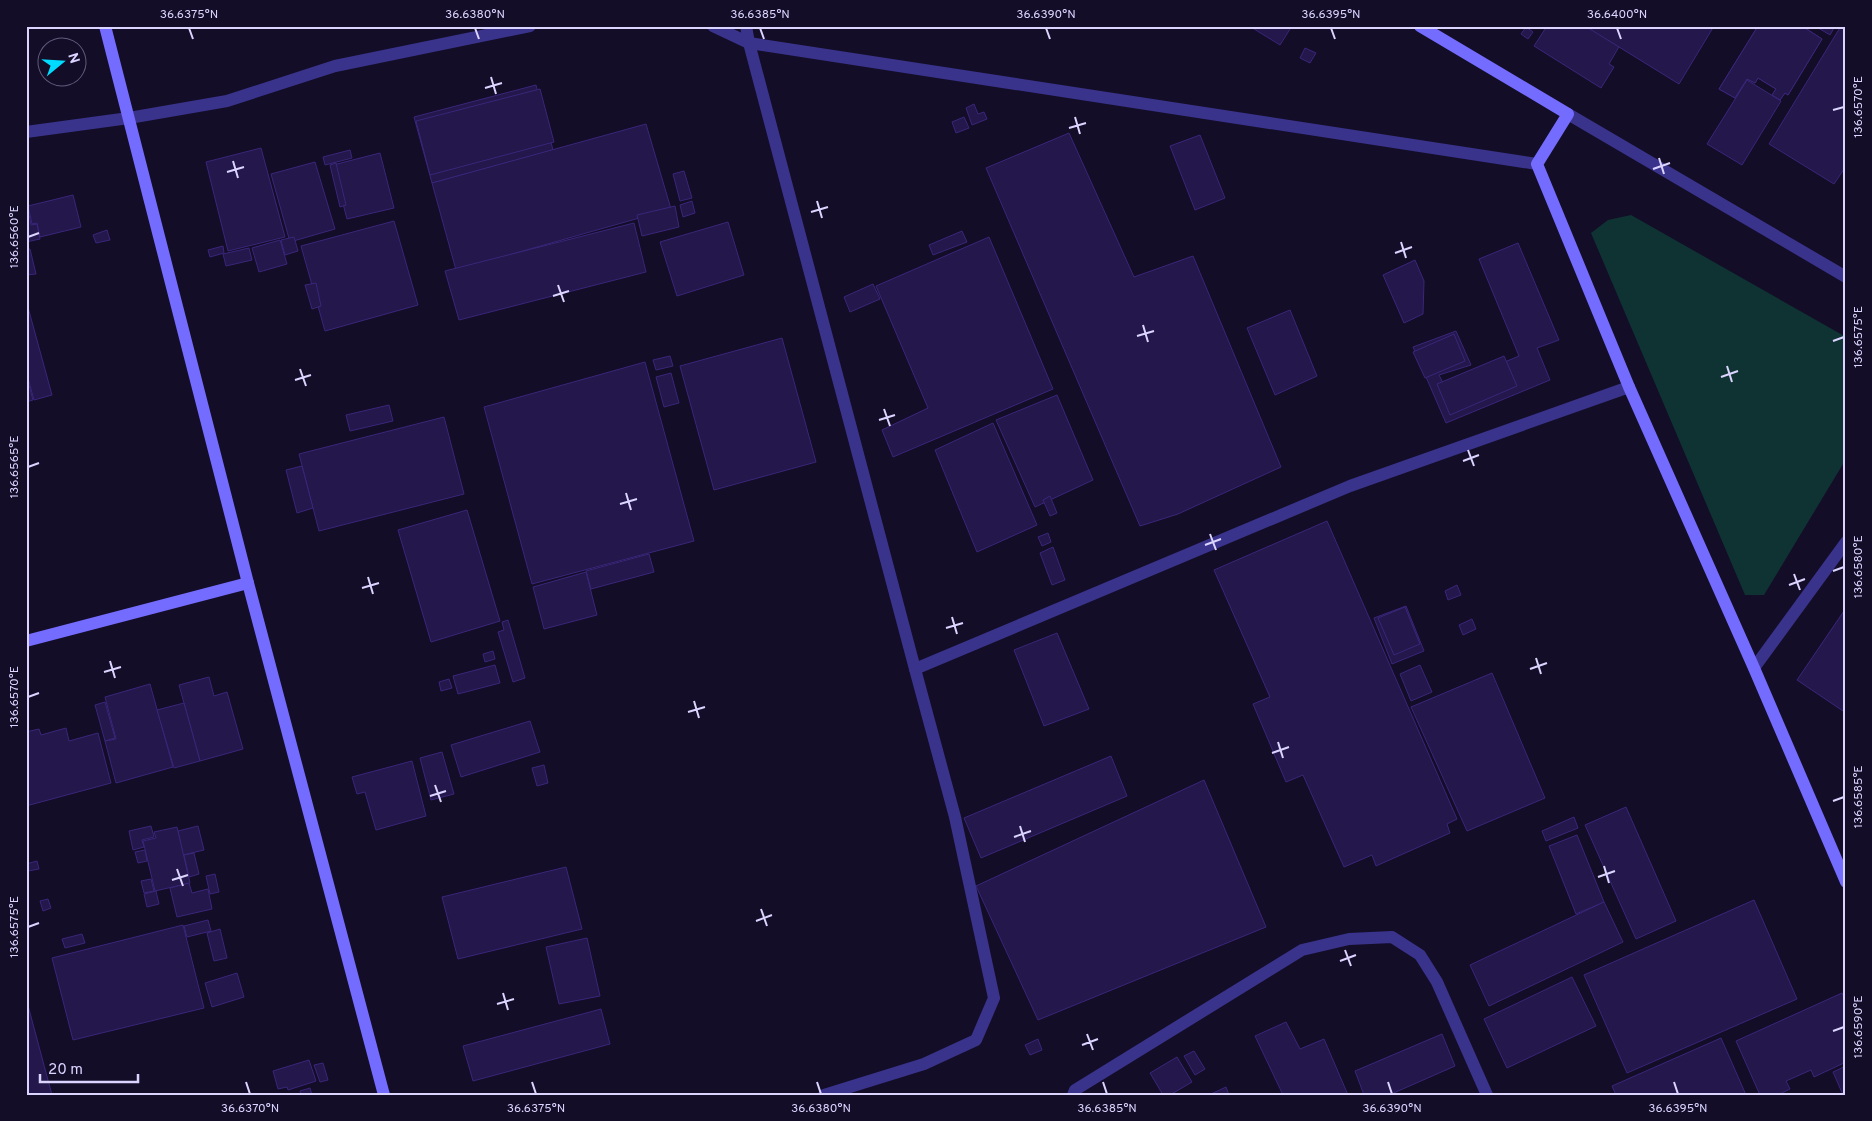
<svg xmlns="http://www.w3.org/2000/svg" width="1872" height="1121" viewBox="0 0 1872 1121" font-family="Overpass,sans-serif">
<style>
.green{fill:#0f3333}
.building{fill:#23174b;stroke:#3a267a}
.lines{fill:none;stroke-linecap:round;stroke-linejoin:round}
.street{stroke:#3a338c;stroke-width:12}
.secondary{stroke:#746bff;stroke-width:12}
.ticks{fill:none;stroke:#dbd4ff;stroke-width:2}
.neatline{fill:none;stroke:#dbd4ff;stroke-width:2}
.ticks-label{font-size:12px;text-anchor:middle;fill:#dbd4ff}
</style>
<rect width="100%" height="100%" fill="#130d28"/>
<!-- green -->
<path class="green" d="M1631,215L1846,337V459L1764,595H1745L1591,233L1608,220Z"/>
<!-- building -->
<g class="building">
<path d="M1256,26H1292L1280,45L1254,29Z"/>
<path d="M1547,26H1590L1620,45L1609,64L1614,67L1601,88L1534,46Z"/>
<path d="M1585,26H1714L1679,84Z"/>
<path d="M1758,26H1802L1822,39L1788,95L1785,93L1780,100L1772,95L1776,89L1758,78L1755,83L1747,79L1735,98L1719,89Z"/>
<path d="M1758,26H1802L1822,39L1788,95L1785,93L1780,100L1772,95L1776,89L1758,78L1755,83L1747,79L1735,98L1719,89Z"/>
<path d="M1815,26H1835L1830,35Z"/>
<path d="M1841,26H1846V166L1834,184L1769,144Z"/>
<path d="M1526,27L1533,32L1528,39L1521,34Z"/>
<path d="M1305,48L1316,53L1310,63L1300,58Z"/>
<path d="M1747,80L1781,101L1742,165L1707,144Z"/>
<path d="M536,85L553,150L432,183L414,117Z"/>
<path d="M540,89L554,142L430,175L416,121Z"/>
<path d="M974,104L978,114L984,112L987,119L972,125L966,108Z"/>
<path d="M964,117L969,128L956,133L952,122Z"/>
<path d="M646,124L671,209L456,270L432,183Z"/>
<path d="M1069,133L1134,277L1193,256L1281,467L1178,514L1140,526L986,168Z"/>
<path d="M1200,135L1225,198L1195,210L1170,146Z"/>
<path d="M261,148L285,237L228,251L206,162Z"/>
<path d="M350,150L352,158L325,165L323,157Z"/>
<path d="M380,153L394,208L347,219L333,165Z"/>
<path d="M315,162L335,229L290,242L271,174Z"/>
<path d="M336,163L346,205L340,207L330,165Z"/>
<path d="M684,171L692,198L680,201L673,174Z"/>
<path d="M73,195L81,227L40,237L37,223L32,224L28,206Z"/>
<path d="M692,201L695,213L683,217L680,205Z"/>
<path d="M675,206L679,227L642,236L637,215Z"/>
<path d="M26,209H28L31,225L37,224L40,239L26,242Z"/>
<path d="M394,221L418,305L325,331L301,246Z"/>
<path d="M728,222L744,275L677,296L660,242Z"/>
<path d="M634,223L646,272L459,320L445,271Z"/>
<path d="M107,230L110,240L96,243L93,235Z"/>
<path d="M962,231L967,242L933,255L929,245Z"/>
<path d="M294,237L298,251L285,255L281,240Z"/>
<path d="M989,237L1053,389L893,457L882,430L928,408L876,286Z"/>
<path d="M280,240L287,264L259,272L252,248Z"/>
<path d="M1518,243L1559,340L1537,348L1550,380L1446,423L1413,347L1456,331L1471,365L1439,375L1445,387L1519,356L1479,259Z"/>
<path d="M223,246L224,253L210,257L208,250Z"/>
<path d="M249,248L252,260L226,266L223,254Z"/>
<path d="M30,249L36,274L26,275V250Z"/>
<path d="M1415,260L1424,281L1423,314L1404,323L1383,275Z"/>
<path d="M316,283L321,306L312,309L305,285Z"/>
<path d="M873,284L880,299L850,312L844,297Z"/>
<path d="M26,300L52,395L34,400L26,371Z"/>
<path d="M1290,310L1317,376L1275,395L1247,328Z"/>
<path d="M1454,334L1465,361L1425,378L1413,352Z"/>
<path d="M782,338L816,462L714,490L680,366Z"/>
<path d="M670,356L673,366L656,370L653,360Z"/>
<path d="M1504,356L1517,386L1450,415L1437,384Z"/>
<path d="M645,362L694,541L532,584L484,407Z"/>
<path d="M671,373L679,403L664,407L656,377Z"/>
<path d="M26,374L33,400L26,402Z"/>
<path d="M1057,395L1093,480L1035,507L996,420Z"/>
<path d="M389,405L393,421L350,431L346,415Z"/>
<path d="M444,417L464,494L319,531L299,454Z"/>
<path d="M993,423L1037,525L977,552L935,450Z"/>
<path d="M302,466L313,508L297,513L286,470Z"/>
<path d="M1050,496L1057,513L1050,516L1043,500Z"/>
<path d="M467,510L500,621L431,642L398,530Z"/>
<path d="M1327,521L1457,819L1447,824L1450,833L1376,866L1372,855L1344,867L1303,775L1286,782L1253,704L1270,697L1214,570Z"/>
<path d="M1048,533L1051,542L1042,546L1038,537Z"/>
<path d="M1053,547L1065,580L1052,585L1040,553Z"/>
<path d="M649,554L654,572L591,589L586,571Z"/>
<path d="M586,572L597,615L544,629L533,587Z"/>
<path d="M1457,585L1461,595L1448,600L1445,591Z"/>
<path d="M1406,606L1424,651L1392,664L1374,618Z"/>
<path d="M1405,607L1420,644L1394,655L1378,618Z"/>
<path d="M1846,608V713L1797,680Z"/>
<path d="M1472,619L1476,629L1463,635L1459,625Z"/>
<path d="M508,620L525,678L513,682L498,632L504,630L502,622Z"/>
<path d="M1057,633L1089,709L1044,726L1014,650Z"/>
<path d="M493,651L495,659L485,662L483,654Z"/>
<path d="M495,665L500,683L458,694L453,676Z"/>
<path d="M1420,665L1432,692L1411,701L1400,674Z"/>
<path d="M1492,673L1545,798L1467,831L1411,707Z"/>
<path d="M209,677L214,696L227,692L243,749L200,761L179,685Z"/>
<path d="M449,679L452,688L441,691L439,682Z"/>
<path d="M150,684L173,767L116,783L105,741L116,739L105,697Z"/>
<path d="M105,702L115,738L105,741L95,705Z"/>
<path d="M184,703L200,761L174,768L157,710Z"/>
<path d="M530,721L540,752L461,777L451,745Z"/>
<path d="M66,728L69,741L98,733L111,783L26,806V732L39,729L41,735Z"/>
<path d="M442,752L454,794L431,800L420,758Z"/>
<path d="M1111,756L1127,796L981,858L964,818Z"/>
<path d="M412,761L426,816L376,830L365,792L357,794L352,777Z"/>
<path d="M544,765L548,783L537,786L532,768Z"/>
<path d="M1204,780L1266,927L1038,1020L976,886Z"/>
<path d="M1626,807L1676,921L1636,939L1585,825Z"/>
<path d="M1574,817L1578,828L1546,841L1542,831Z"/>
<path d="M151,826L154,837L142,840L144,847L133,850L129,831Z"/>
<path d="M198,826L204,850L183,855L178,831Z"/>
<path d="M177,827L190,883L155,891L143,841L156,838L154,832Z"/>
<path d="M1577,835L1604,902L1576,914L1549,846Z"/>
<path d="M145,850L147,861L138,863L135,852Z"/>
<path d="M194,853L199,874L189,877L184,855Z"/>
<path d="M37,861L39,869L28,871L26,864Z"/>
<path d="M566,867L582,929L458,959L442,897Z"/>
<path d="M215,874L219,892L210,894L206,876Z"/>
<path d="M151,879L154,891L144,893L141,881Z"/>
<path d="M189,883L192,893L208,889L212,909L177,917L170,888Z"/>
<path d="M156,891L159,904L147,907L144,894Z"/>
<path d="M48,899L51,908L43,911L40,901Z"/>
<path d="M1754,900L1797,999L1627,1073L1584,975Z"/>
<path d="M1604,902L1623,942L1489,1006L1470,965Z"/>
<path d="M208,920L211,931L187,937L184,926Z"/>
<path d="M183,925L204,1008L73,1040L52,958Z"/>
<path d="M220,929L227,958L214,961L207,933Z"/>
<path d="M82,934L85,943L65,948L62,939Z"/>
<path d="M587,938L600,996L559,1004L546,947Z"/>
<path d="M237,973L244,997L212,1007L205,983Z"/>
<path d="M1572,977L1596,1026L1507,1068L1484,1019Z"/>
<path d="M1842,993L1846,1000V1062L1814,1077L1811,1070L1786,1081L1790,1089L1778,1095H1760L1736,1041Z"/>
<path d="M26,998L52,1095H26Z"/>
<path d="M601,1009L610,1044L473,1081L463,1046Z"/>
<path d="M1286,1022L1300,1049L1324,1039L1348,1095H1283L1255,1036Z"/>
<path d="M1442,1034L1455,1066L1389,1095H1364L1355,1071Z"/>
<path d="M1721,1038L1746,1095H1616L1612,1086Z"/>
<path d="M1038,1039L1042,1050L1030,1055L1025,1045Z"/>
<path d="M1194,1051L1205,1069L1195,1075L1184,1056Z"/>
<path d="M1177,1057L1192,1082L1170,1095H1163L1150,1073Z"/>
<path d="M309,1060L316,1081L288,1090L287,1087L278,1089L273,1071Z"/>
<path d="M323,1063L328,1080L320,1082L314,1065Z"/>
<path d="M1846,1066V1095H1843L1833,1072Z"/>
<path d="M1226,1087L1229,1095H1209Z"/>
<path d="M310,1088L312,1095H301L300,1091Z"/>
</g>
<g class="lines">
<!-- street -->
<g class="street">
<path d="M713,26L749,43L1537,164"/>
<path d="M746,26L749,43L915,669L1350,486L1629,387"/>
<path d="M1568,114L1846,277"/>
<path d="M26,132L129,118L227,101L335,66L530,26"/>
<path d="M1754,668L1846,542"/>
<path d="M824,1095L924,1064L976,1040L994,998L955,817L915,669"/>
<path d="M1073,1095L1075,1090L1302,950L1349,939L1392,937L1420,955L1437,982L1487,1095"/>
</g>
<!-- secondary -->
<g class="secondary">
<path d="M105,26L248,583L384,1095"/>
<path d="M1420,26L1568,114L1537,164L1629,387L1754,668L1846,882"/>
<path d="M26,641L248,583"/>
</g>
</g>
<!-- ticks -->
<path class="ticks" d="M189,28L193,39M475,28L479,39M760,28L764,39M1046,28L1050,39M1331,28L1335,39M1617,28L1621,39M491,77L496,94M485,88L502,83M1833,110L1844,107M1075,117L1080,134M1069,128L1086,123M1659,158L1664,174M233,161L238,178M1653,169L1670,163M227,172L244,167M817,201L822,218M811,212L828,207M28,237L39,233M1401,242L1406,258M1395,253L1412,247M558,285L564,302M553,296L569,291M1143,325L1148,342M1137,336L1154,331M1833,341L1844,337M1727,366L1732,382M300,369L306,386M1721,377L1738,371M295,380L311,375M884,409L890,426M879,420L895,415M1468,450L1474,466M1463,461L1479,455M28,467L39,463M626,493L631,510M620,504L637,499M1210,534L1216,550M1205,545L1221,539M1833,571L1844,567M1794,574L1800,590M368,577L373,594M1789,585L1805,579M362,588L379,583M952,617L957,634M946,628L963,623M1536,658L1541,674M110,661L115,678M1530,669L1547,663M104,672L121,667M28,697L39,693M694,701L699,718M688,712L705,707M1278,742L1283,758M1272,753L1289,747M435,785L441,802M430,796L446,791M1833,801L1844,797M1020,826L1025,842M1014,837L1031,831M1604,866L1609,883M177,869L183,886M1598,877L1615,871M172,880L188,875M761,909L767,926M756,921L772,915M28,927L39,923M1345,950L1351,966M1340,961L1356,955M503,993L508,1010M497,1004L514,999M1833,1031L1844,1027M1087,1034L1093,1050M1082,1045L1098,1039M246,1082L250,1094M532,1082L536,1094M817,1082L821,1094M1103,1082L1107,1094M1388,1082L1392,1094M1674,1082L1678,1094"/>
<!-- border -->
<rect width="1872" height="1121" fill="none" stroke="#130d28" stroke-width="55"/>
<!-- north arrow -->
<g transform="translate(62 62) rotate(72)"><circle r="24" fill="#130d28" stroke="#635d7e"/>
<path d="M0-4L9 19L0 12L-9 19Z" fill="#00dcff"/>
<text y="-8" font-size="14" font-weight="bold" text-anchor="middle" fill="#dbd4ff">N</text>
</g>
<!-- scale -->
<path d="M40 1074v8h98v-8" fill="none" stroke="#dbd4ff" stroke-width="2.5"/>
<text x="48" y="1074" font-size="15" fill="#dbd4ff" stroke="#130d28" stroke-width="4" paint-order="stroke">20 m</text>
<rect x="28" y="28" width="1816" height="1066" class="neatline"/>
<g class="ticks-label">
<text x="189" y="18">36.6375°N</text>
<text x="475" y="18">36.6380°N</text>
<text x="760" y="18">36.6385°N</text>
<text x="1046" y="18">36.6390°N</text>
<text x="1331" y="18">36.6395°N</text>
<text x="1617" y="18">36.6400°N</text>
<text transform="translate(1858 107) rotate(-90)" y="4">136.6570°E</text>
<text transform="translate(14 237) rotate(-90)" y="4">136.6560°E</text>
<text transform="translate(1858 337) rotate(-90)" y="4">136.6575°E</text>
<text transform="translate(14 467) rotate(-90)" y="4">136.6565°E</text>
<text transform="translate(1858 567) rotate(-90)" y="4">136.6580°E</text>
<text transform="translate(14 697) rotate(-90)" y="4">136.6570°E</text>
<text transform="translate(1858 797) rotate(-90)" y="4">136.6585°E</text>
<text transform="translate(14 927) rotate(-90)" y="4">136.6575°E</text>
<text transform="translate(1858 1027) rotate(-90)" y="4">136.6590°E</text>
<text x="250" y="1112">36.6370°N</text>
<text x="536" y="1112">36.6375°N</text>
<text x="821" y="1112">36.6380°N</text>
<text x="1107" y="1112">36.6385°N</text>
<text x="1392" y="1112">36.6390°N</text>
<text x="1678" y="1112">36.6395°N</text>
</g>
</svg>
